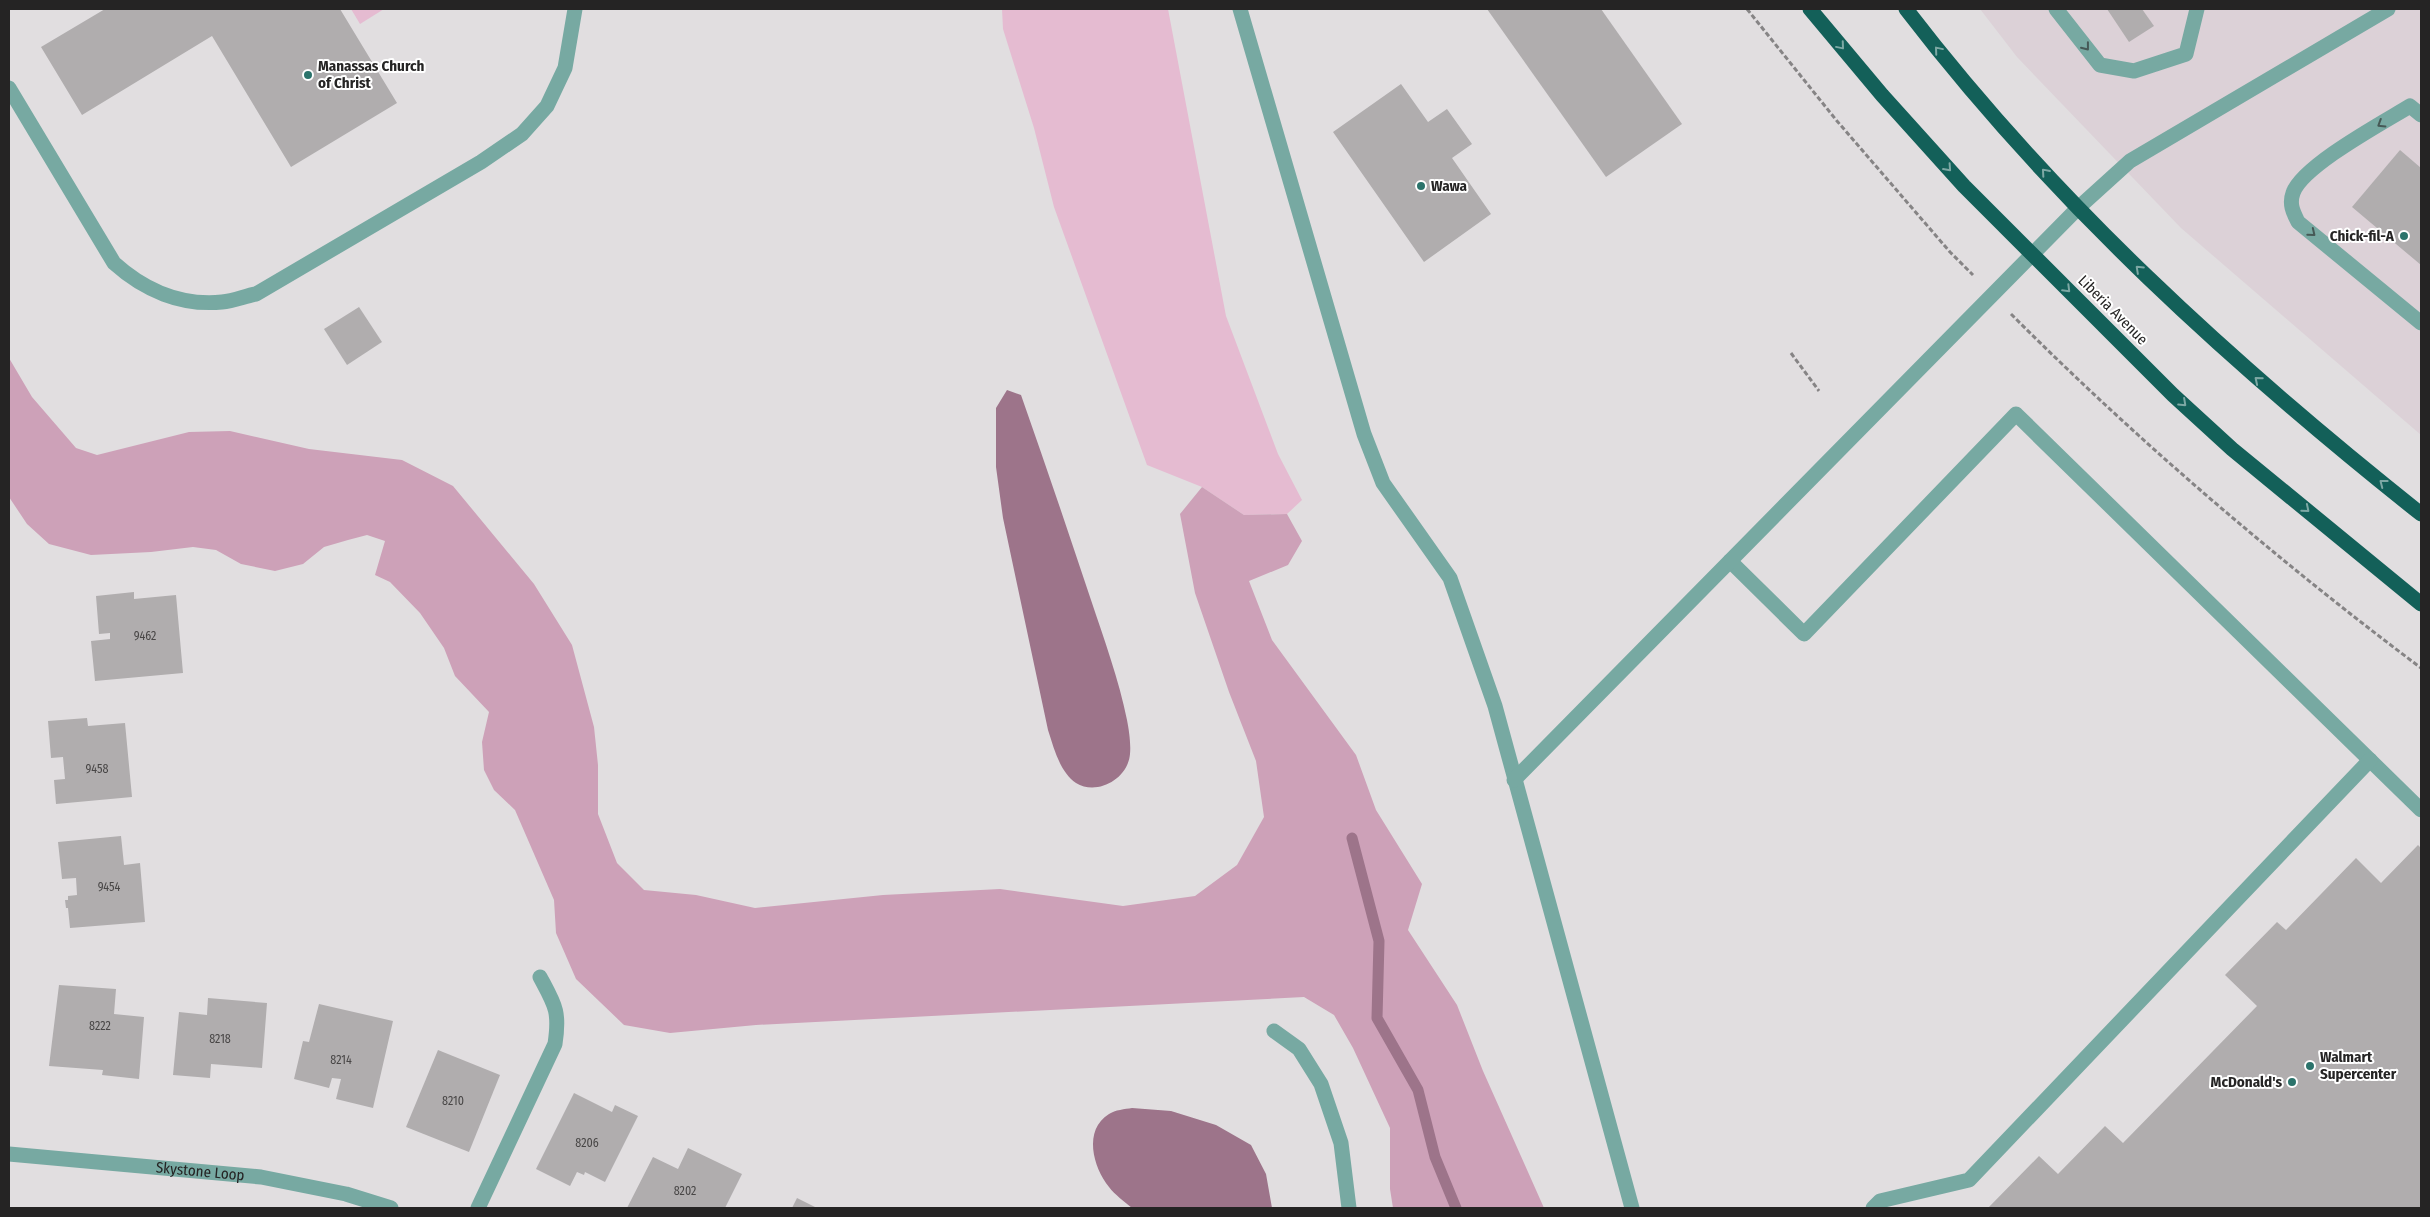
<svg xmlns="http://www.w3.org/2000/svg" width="2430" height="1217" viewBox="0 0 2430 1217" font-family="'Fira Sans Condensed',sans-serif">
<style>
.built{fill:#dcd1d7}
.green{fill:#e5bbd1}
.forest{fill:#cda1b8}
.water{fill:#9d748a}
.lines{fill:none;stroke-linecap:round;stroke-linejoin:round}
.stream{stroke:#9d748a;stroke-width:11}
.building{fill:#b0adae}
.path{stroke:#868485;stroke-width:3;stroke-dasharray:5 2.5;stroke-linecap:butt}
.lane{stroke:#77a9a2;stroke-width:15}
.street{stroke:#77a9a2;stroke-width:15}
.highway{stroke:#136059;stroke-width:15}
.oneway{stroke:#7da8a4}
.oneway2{stroke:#465956}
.poi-dot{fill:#2b736b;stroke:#fff;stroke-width:2}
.labels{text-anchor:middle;stroke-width:4;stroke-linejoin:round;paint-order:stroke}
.number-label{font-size:12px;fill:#484646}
.poi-label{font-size:15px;font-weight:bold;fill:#252424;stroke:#fff;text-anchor:start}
.street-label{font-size:15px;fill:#252424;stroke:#fff}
</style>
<rect width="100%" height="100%" fill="#e1dee0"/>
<!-- built -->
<path class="built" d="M1980,9H2421V435L2181,228L2017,57Z"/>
<!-- green -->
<g class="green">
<path d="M351,9H384L360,24Z"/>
<path d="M1002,9H1168L1226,316L1278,454L1302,500L1287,514L1244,515L1202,487L1147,465L1054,207L1034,128L1003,29Z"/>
</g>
<!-- forest -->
<path class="forest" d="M9,358L32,397L76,448L97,455L189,432L230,431L309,449L402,460L453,486L534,584L572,645L594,727L598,765V814L617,863L644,890L696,895L755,908L883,895L1000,889L1123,906L1195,896L1237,865L1264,817L1256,761L1229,692L1195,593L1180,514L1202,487L1244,515L1287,514L1302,541L1288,565L1249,581L1272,640L1356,755L1376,810L1422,884L1408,930L1457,1005L1483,1071L1544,1208H1393L1390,1189V1128L1353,1048L1334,1015L1304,997L756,1025L670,1033L624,1025L576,979L556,933L554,900L515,810L494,790L484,770L482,742L489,712L455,676L444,648L420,613L390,582L375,575L385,541L367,535L348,540L324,547L303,564L275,571L241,564L216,550L193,547L151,552L91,555L49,544L27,524L9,497Z"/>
<!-- water -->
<g class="water">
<path d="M1007,390L1021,395C1045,463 1068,531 1091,600C1104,639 1119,680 1127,720C1129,730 1131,744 1130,754C1128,779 1097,796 1076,783C1059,771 1054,748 1048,730L1003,518L996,467V408Z"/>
<path d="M1132,1108L1171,1111L1216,1125L1251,1145L1266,1174L1272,1208H1132C1124,1201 1115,1195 1109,1187C1093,1167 1083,1130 1109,1114C1115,1110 1125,1109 1132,1108Z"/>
</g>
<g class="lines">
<!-- stream -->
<path class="stream" d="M1352,838L1379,941L1377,1018L1418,1090L1435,1157L1456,1208"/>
</g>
<!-- building -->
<g class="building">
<path d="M105,9H340L397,103L291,167L212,36L82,115L41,47Z"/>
<path d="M1487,9H1601L1682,124L1606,177Z"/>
<path d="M2107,9H2142L2154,26L2129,42Z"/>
<path d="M1401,84L1428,122L1447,109L1472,144L1452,158L1491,214L1424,262L1333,132Z"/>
<path d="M2400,150L2421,168V265L2352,207Z"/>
<path d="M359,307L382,342L347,365L324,329Z"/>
<path d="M134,592V599L176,595L183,673L95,681L91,641L110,639V633L99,634L96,596Z"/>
<path d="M87,718L88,726L125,723L132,797L56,804L54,780L65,779L63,757L51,758L48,721Z"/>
<path d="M121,836L124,865L140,863L145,922L70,928L68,908H66L65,900H68V896L77,895L76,878L62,879L58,842Z"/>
<path d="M2418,845L2421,848V1208H1988L2039,1156L2058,1174L2105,1126L2123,1143L2257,1006L2225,975L2277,922L2286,930L2356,858L2381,883Z"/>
<path d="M59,985L116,989L114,1014L144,1017L139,1079L102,1075L103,1070L49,1066Z"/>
<path d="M208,998L267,1003L262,1068L211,1064L210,1078L173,1075L179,1012L207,1015Z"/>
<path d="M319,1004L393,1021L373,1108L336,1099L341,1079L332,1078L329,1088L294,1079L303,1041L309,1042Z"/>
<path d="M438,1050L500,1075L469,1152L406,1127Z"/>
<path d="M574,1093L612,1112L615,1105L638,1116L605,1182L585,1172L584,1175L577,1172L570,1186L536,1169Z"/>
<path d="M688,1148L742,1174L725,1208H627L653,1157L678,1169Z"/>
<path d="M797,1198L817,1208H792Z"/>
</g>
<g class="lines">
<!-- path -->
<g class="path">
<path d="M1747,9L1837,121L1950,252L1973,275"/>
<path d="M2011,314C2139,442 2276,559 2421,668"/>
<path d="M1791,353L1819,391"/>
</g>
<!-- lane -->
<g class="lane">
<path d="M1240,9L1364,434L1383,483L1450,578L1495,706L1632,1208"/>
<path d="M2056,9L2100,65L2134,71L2186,54L2197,9"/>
<path d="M9,88L114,263C144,290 181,306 222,302C234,301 245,296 256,294L481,162L522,134L547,106L565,68L575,9"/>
<path d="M2421,115L2410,106C2384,122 2302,166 2293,193C2289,204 2293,212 2298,222L2421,323"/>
<path d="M1730,561L1804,634L2016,414L2421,810"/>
<path d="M1514,780L2077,209L2130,161L2388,9"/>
<path d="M1274,1031L1299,1049L1321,1084L1341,1143L1349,1208"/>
<path d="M478,1208L555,1044C560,1011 555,1005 540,977"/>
<path d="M1873,1208L1880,1201L1969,1180L2370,760"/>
</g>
<!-- street -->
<path class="street" id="s1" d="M9,1154L261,1177L346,1194L391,1208"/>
<!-- highway -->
<g class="highway">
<path d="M1810,9L1882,95L1964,186L2173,395L2232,449L2421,604"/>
<path d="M1906,9C2054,202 2231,363 2421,514"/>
</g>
</g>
<!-- one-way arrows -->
<defs><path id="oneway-chevron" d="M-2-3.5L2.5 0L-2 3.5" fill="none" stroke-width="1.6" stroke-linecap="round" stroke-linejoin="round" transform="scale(1.25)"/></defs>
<g class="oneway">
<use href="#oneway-chevron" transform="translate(1841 46) rotate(50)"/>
<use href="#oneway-chevron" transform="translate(1938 50) rotate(-130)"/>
<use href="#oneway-chevron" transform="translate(1948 168) rotate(48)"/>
<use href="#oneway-chevron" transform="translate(2045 172) rotate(-131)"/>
<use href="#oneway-chevron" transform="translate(2139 269) rotate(-137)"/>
<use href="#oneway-chevron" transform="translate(2067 289) rotate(45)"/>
<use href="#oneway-chevron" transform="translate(2258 380) rotate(-140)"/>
<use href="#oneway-chevron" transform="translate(2183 403) rotate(43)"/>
<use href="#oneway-chevron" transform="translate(2383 483) rotate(-142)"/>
<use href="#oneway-chevron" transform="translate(2306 509) rotate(40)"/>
</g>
<g class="oneway2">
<use href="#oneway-chevron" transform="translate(2086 47) rotate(52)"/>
<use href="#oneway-chevron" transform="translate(2381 124) rotate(148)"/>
<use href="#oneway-chevron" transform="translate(2312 233) rotate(39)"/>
</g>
<!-- markers -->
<g class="poi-dot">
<circle cx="308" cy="75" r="5"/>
<circle cx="1421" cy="186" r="5"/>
<circle cx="2404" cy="236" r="5"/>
<circle cx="2310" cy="1066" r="5"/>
<circle cx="2292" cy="1082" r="5"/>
</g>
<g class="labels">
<!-- number labels -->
<g class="number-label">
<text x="145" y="640">9462</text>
<text x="97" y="773">9458</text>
<text x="109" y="891">9454</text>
<text x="100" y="1030">8222</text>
<text x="220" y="1043">8218</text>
<text x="341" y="1064">8214</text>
<text x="453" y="1105">8210</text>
<text x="587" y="1147">8206</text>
<text x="685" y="1195">8202</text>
</g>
<!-- poi labels -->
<g class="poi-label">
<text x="318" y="71">Manassas Church<tspan x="318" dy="17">of Christ</tspan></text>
<text x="1431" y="191">Wawa</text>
<text x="2394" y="241" text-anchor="end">Chick-fil-A</text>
<text x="2320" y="1062">Walmart<tspan x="2320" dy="17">Supercenter</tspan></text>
<text x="2282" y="1087" text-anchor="end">McDonald's</text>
</g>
<!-- street labels -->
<g class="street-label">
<text transform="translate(2113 310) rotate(45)" y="5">Liberia Avenue</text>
<text dy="5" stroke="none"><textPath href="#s1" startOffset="192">Skystone Loop</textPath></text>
</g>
</g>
<!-- border -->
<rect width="2430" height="1217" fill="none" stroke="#252424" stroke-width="20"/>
</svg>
